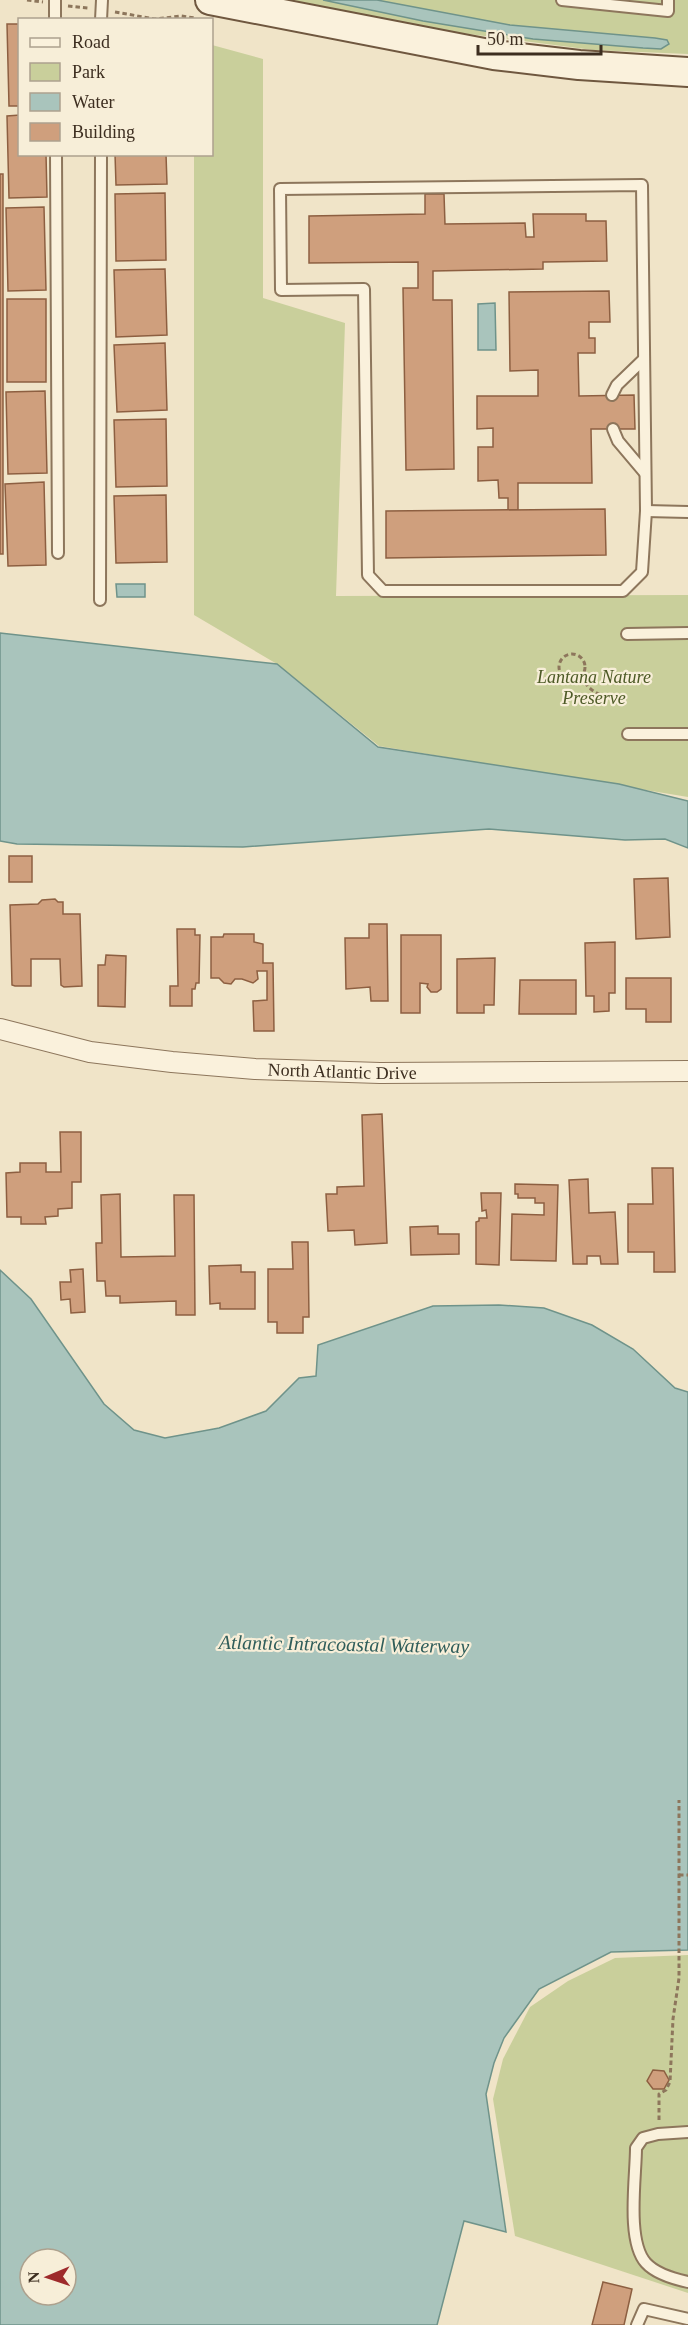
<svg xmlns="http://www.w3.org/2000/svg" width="688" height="2325" viewBox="0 0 688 2325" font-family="'Times New Roman',serif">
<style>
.green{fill:#c9cf9b}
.water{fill:#a9c4bc;stroke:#6f938a;stroke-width:1.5;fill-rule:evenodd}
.building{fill:#cf9f7d;stroke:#8d5f41;stroke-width:1.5}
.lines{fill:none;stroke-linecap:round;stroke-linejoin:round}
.lane-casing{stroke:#8d765c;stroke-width:14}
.street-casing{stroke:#8d765c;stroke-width:22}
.secondary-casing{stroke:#6f573f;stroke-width:32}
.path{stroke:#8d765c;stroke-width:3;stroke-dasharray:4.5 3;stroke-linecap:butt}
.lane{stroke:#faf1dc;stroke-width:10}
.street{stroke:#faf1dc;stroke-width:20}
.secondary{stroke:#faf1dc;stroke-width:28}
.labels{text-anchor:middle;stroke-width:4.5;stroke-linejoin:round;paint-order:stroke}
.park-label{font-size:18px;font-style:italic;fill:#4d5a26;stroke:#f7eed8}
.street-label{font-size:18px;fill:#3d2e20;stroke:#f7eed8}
.water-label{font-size:20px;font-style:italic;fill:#2f5d5a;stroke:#f7eed8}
</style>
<rect width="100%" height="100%" fill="#f0e4c8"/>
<!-- green -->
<g class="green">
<path d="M292,0H688V54L593,50L453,32Z"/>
<path d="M212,45L263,59V298L345,323L336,596L688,595V797L379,746L277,664L194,615V155L212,154Z"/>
<path d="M688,1955V2293L515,2236L493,2099L503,2059L530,2007L568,1981L615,1958Z"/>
</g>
<!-- water -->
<g class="water">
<path d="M323,0H377L510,25L655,38L667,40L669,44L661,49L643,48L533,39L423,21Z"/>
<path d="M495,303L496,350H478V304Z"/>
<path d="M116,584H145V597H117Z"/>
<path d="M0,633L277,664L378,747L619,784L688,801V848L665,839L625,840L489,829L243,847L17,844L0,841Z"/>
<path d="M0,1270L31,1299L104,1404L134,1430L165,1438L219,1428L266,1411L299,1378L316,1376L318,1345L433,1306L499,1305L544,1308L592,1325L633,1349L675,1388L688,1392V1950L611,1952L539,1989L504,2038L494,2063L486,2094L506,2232L464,2221L437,2325H0ZM30,2259H66V2295H30Z"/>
</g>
<!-- building -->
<g class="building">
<path d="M7,24H20V106H9Z"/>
<path d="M20,115V154H46L47,197L9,198L7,116Z"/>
<path d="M115,154H166L167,184L116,185Z"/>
<rect x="0" y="174" width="3" height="380"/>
<path d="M165,193L166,260L116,261L115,194Z"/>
<path d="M425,194H444L445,224L525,223L526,237H534L533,214H586V221H606L607,261L543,262V269L433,271V300H452L454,469L406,470L403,288H418V262L309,263V216L425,214Z"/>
<path d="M44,207L46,290L8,291L6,208Z"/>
<path d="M165,269L167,335L116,337L114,270Z"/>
<path d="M609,291L610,322H589V338H595V353H578L579,396L634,395L635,429H591L592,483H518V510H508V498H499L498,480L478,481V447H493V428L477,429V396H538V370L510,371L509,292Z"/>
<rect x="7" y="299" width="39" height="83"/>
<path d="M165,343L167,410L117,412L114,345Z"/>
<path d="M45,391L47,473L8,474L6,392Z"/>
<path d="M166,419L167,486L116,487L114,420Z"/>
<path d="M44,482L46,565L8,566L5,484Z"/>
<path d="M166,495L167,562L116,563L114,496Z"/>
<path d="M605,509L606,555L386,558V511Z"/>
<rect x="9" y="856" width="23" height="26"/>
<path d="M668,878L670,937L636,939L634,879Z"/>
<path d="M55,899L58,902H63V914H80L82,986L64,987L61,985L60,959H31V986H15L12,985L10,905L38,904L42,900Z"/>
<path d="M369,924H387L388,1001H371L370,987L346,989L345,938H369Z"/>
<path d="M177,929H195V935H200L199,983H196L195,989H192V1006H170V986H178Z"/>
<path d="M224,934H254V942L263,944V963H273L274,1031H254L253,1001L267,1000V971H257L258,979L253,983L242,979H235L231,984L224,983L219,978H211V937H223Z"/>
<path d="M401,935H441V989L437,992H431L427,987L428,984L420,983V1013H401Z"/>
<path d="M615,942V993H609V1011L594,1012V996H586L585,943Z"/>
<path d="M106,955L126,956L125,1007L98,1006V965H105Z"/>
<path d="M495,958L494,1005H484V1013H457V959Z"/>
<path d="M626,978H671V1022H646V1009H626Z"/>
<path d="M520,980H576V1014H519Z"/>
<path d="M382,1114L387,1243L355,1245L354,1230L328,1231L326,1194H337V1187L364,1186L362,1115Z"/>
<path d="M60,1132H81V1182H72V1208L58,1209V1216L45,1217L46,1224H21V1217H7L6,1173L20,1172V1163H46V1172H61Z"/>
<path d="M652,1168H673L675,1272H654V1252H628V1204H653Z"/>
<path d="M588,1179L589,1213L615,1212L618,1264H601L600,1256H587V1264H573L569,1180Z"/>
<path d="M515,1184L558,1185L556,1261L511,1260L512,1214L544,1215V1203H535V1198H518V1194H515Z"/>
<path d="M481,1193H501L499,1265L476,1264V1222L479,1221V1218H487L486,1210L482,1211Z"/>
<path d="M120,1194L121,1257L175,1256L174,1195H194L195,1315H176V1301L120,1303V1296H106L105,1281H97L96,1243H102L101,1195Z"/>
<path d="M438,1226V1234H459V1254L411,1255L410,1227Z"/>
<path d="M292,1242H308L309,1317H303V1333H277V1322H268V1269H293Z"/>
<path d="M241,1265V1272H255V1309H220V1303L210,1304L209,1266Z"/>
<path d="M83,1269L85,1312L71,1313L70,1299L61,1300L60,1282H71L70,1270Z"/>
<path d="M653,2070L664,2071L669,2080L664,2089H653L647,2081Z"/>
<path d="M603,2282L632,2289L624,2325H592Z"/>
</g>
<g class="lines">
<!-- lane casing -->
<g class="lane-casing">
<g id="lane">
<path d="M562,0L668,11V0"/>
<path d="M55,20V0"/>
<path d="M101,20L102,0"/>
<path d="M56,154L58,553"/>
<path d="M642,185L646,511L642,572L623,591H383L368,575L364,289L281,290L280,189Z"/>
<path d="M612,395L617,385L644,359"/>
<path d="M613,429L618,441L645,473"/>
<path d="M646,511L688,512"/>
<path d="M100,600L101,154"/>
<path d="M627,634L688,633"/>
<path d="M628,734H688"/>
<path d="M688,2132L658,2134L643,2138L636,2148C636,2177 626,2241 646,2263C656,2274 674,2279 688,2282"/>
<path d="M637,2325L644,2309L688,2319"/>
</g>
</g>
<!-- street casing -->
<g class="street-casing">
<g id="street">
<path id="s1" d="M0,1029L90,1052L172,1062L255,1069L380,1073L688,1071"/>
</g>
</g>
<!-- secondary casing -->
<g class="secondary-casing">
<path id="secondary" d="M210,0L494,55L579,65L688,72"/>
</g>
<!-- path -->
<g class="path">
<path d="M27,0L43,2"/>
<path d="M68,6L88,8"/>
<path d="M115,12L155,19L181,16L195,18"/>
<circle cx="572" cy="667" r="13"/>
<path d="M581,676C591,696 607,698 627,698"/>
<path d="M679,1875H688"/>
<path d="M659,2120V2094L666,2090L670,2082L673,2019L679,1978V1800"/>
</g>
<!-- lane -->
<use href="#lane" class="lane"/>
<!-- street -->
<use href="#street" class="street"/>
<!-- secondary -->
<use href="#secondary" class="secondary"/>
</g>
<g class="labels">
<!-- park labels -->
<g class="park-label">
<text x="594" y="683">Lantana Nature<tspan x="594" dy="21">Preserve</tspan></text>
</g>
<!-- street labels -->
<g class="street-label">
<text dy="6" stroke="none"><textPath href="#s1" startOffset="346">North Atlantic Drive</textPath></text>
</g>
<!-- water labels -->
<g class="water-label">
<text transform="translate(344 1644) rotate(1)" y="7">Atlantic Intracoastal Waterway</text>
</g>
</g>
<!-- legend -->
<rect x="18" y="18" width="195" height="138" fill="#f7eed8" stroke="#ada18e" stroke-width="1.5"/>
<rect x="30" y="38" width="30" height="9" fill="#faf1dc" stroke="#ada18e" stroke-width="1.5"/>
<text x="72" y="48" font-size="18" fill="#3d2e20">Road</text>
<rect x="30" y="63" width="30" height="18" fill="#c9cf9b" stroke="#ada18e" stroke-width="1.5"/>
<text x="72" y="78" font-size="18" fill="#3d2e20">Park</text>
<rect x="30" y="93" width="30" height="18" fill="#a9c4bc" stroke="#ada18e" stroke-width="1.5"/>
<text x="72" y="108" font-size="18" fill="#3d2e20">Water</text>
<rect x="30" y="123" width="30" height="18" fill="#cf9f7d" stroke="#ada18e" stroke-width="1.5"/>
<text x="72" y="138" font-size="18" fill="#3d2e20">Building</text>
<!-- north arrow -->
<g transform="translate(48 2277) rotate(268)"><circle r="28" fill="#f7eed8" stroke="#ada18e" stroke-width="1.5"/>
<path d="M0-4.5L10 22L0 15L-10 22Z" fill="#9e2a2b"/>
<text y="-9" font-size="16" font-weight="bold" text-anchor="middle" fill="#3d2e20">N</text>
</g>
<!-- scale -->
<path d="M478 45v9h123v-9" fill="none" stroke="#3d2e20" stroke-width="3"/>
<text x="487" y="45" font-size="18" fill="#3d2e20" stroke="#f7eed8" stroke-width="4.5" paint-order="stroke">50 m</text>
</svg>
